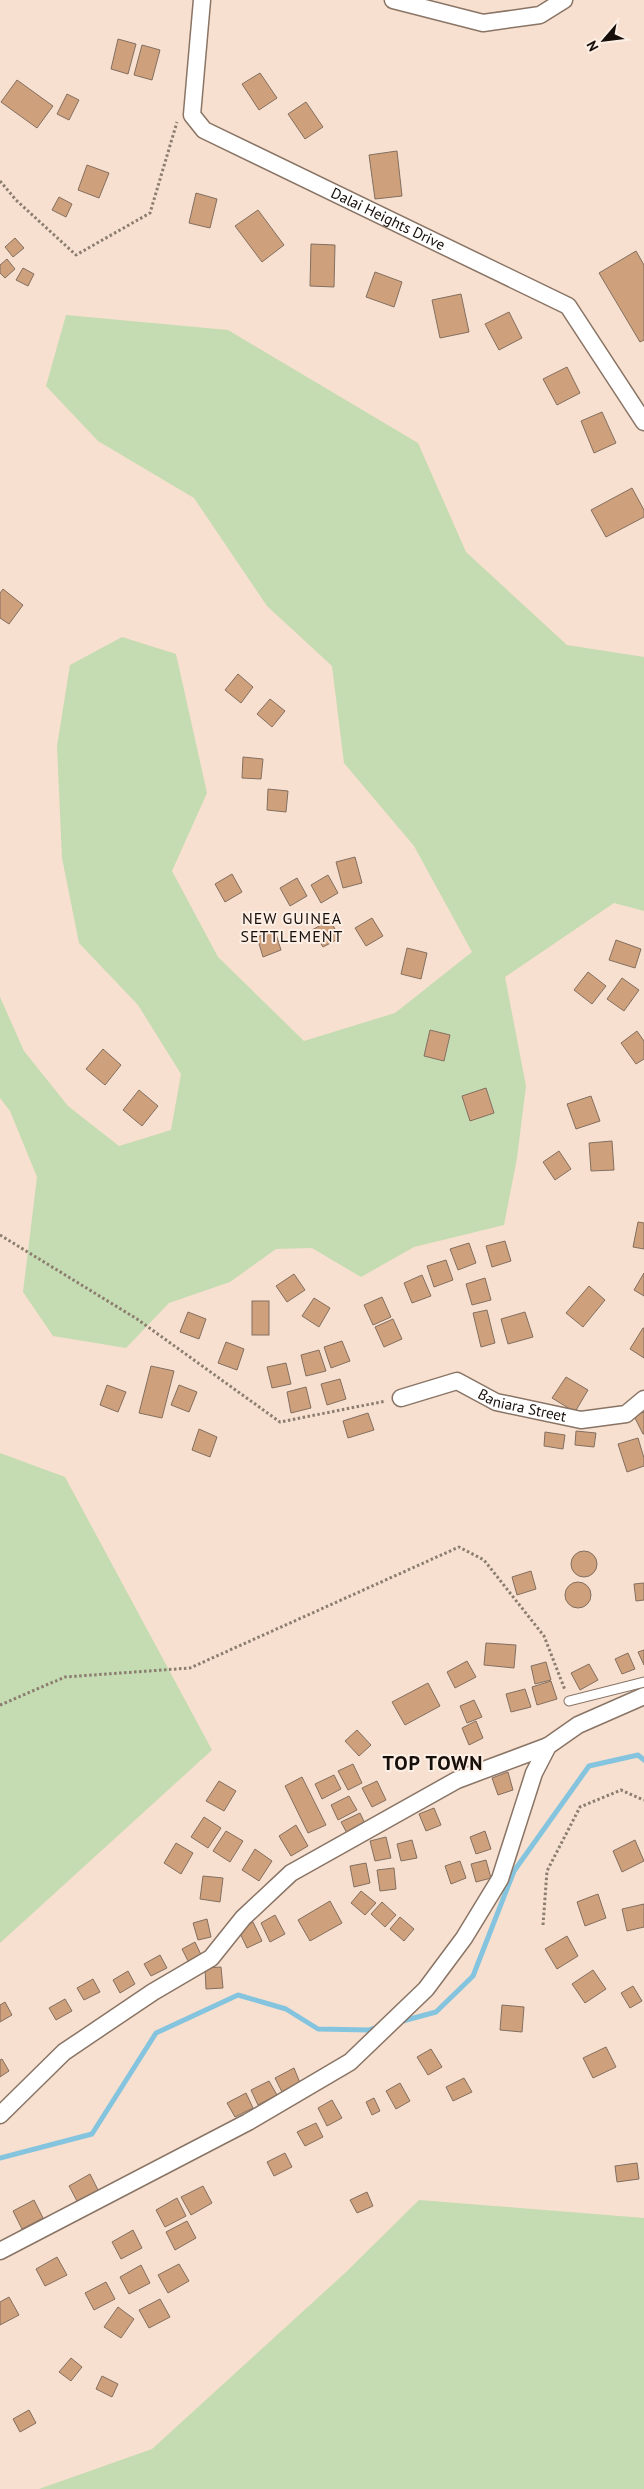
<svg xmlns="http://www.w3.org/2000/svg" width="644" height="2489" viewBox="0 0 644 2489" font-family="'PT Sans',sans-serif">
<style>
.green{fill:#c5dbb2}
.lines{fill:none;stroke-linecap:round;stroke-linejoin:round}
.stream{stroke:#85c4de;stroke-width:5}
.building{fill:#cfa07c;stroke:#836f60}
.service-casing{stroke:#897465;stroke-width:11}
.minor-casing{stroke:#897465;stroke-width:19}
.path{stroke:#8c7d71;stroke-width:3;stroke-dasharray:2.5 2.5;stroke-linecap:butt}
.service{stroke:#fff;stroke-width:9}
.minor{stroke:#fff;stroke-width:16}
.labels{text-anchor:middle;stroke-width:4;stroke-linejoin:round;paint-order:stroke}
.street-label{font-size:15px;fill:#160e09;stroke:#fdefe5}
.neighbourhood-label{font-size:16px;letter-spacing:1px;fill:#160e09;stroke:#fdefe5}
.district-label{font-size:20px;font-weight:bold;letter-spacing:1px;fill:#160e09;stroke:#fdefe5}
</style>
<rect width="100%" height="100%" fill="#f7e0cf"/>
<!-- green -->
<g class="green">
<path d="M66,315L228,330L418,443L466,552L567,645L644,657V911L614,903L505,977L526,1086L517,1158L504,1225L414,1247L361,1277L312,1248L276,1249L230,1282L169,1303L126,1348L53,1336L23,1292L37,1177L10,1111L0,1098V997L24,1051L68,1106L119,1146L171,1130L181,1074L138,1005L79,943L62,858L57,746L70,665L122,637L176,654L207,793L172,871L218,957L304,1041L395,1013L472,952L414,846L344,763L332,666L267,606L194,498L98,441L46,386Z"/>
<path d="M0,1453L65,1477L212,1750L0,1943Z"/>
<path d="M419,2200L644,2218V2489H39L152,2449L345,2273Z"/>
</g>
<g class="lines">
<!-- stream -->
<g class="stream">
<path d="M399,2022L436,2012L473,1976L514,1871L589,1766L638,1755L644,1760"/>
<path d="M0,2158L92,2134L156,2033L238,1995L286,2009L318,2029L369,2030L379,2027"/>
</g>
</g>
<!-- building -->
<g class="building">
<path d="M118,39L136,44L128,74L111,69Z"/>
<path d="M142,45L160,50L152,80L134,75Z"/>
<path d="M260,73L277,98L259,110L242,84Z"/>
<path d="M17,80L53,106L37,128L1,102Z"/>
<path d="M67,94L79,100L69,120L57,114Z"/>
<path d="M306,102L323,127L305,139L288,114Z"/>
<path d="M397,151L402,196L375,199L369,155Z"/>
<path d="M87,165L109,173L99,198L78,190Z"/>
<path d="M196,193L217,199L210,228L189,223Z"/>
<path d="M59,197L72,204L66,217L52,210Z"/>
<path d="M258,210L284,245L262,262L235,226Z"/>
<path d="M15,238L24,248L13,257L5,247Z"/>
<path d="M311,244L335,245L334,287L310,286Z"/>
<path d="M636,251L644,265V340L640,342L599,273Z"/>
<path d="M7,259L15,269L5,278L0,273V265Z"/>
<path d="M23,268L34,274L28,286L16,280Z"/>
<path d="M375,272L402,282L394,307L366,297Z"/>
<path d="M461,294L469,332L440,338L432,300Z"/>
<path d="M509,312L522,338L499,350L485,324Z"/>
<path d="M567,367L580,393L557,405L543,379Z"/>
<path d="M602,412L616,443L594,453L581,421Z"/>
<path d="M632,488L644,510V517L606,537L591,510Z"/>
<path d="M3,589L23,605L9,624L0,618V593Z"/>
<path d="M238,674L253,687L241,703L225,690Z"/>
<path d="M270,699L285,711L272,727L257,714Z"/>
<path d="M243,757L263,759L261,779L242,778Z"/>
<path d="M268,789L288,791L286,812L267,810Z"/>
<path d="M355,857L362,883L343,888L336,862Z"/>
<path d="M232,874L242,892L225,902L215,884Z"/>
<path d="M328,875L338,893L321,903L311,885Z"/>
<path d="M297,878L307,896L290,906L280,888Z"/>
<path d="M372,918L383,936L366,946L355,928Z"/>
<path d="M330,920L340,938L323,947L312,930Z"/>
<path d="M275,931L281,950L263,957L257,937Z"/>
<path d="M616,940L641,949L635,968L609,960Z"/>
<path d="M407,948L427,953L421,979L401,974Z"/>
<path d="M588,972L606,986L592,1004L574,990Z"/>
<path d="M622,978L639,990L624,1011L607,999Z"/>
<path d="M430,1030L450,1035L444,1061L424,1056Z"/>
<path d="M637,1031L644,1041V1059L636,1064L621,1043Z"/>
<path d="M103,1049L121,1065L105,1085L86,1069Z"/>
<path d="M486,1088L494,1113L470,1121L462,1096Z"/>
<path d="M139,1090L158,1106L142,1126L123,1110Z"/>
<path d="M591,1096L600,1121L576,1129L567,1104Z"/>
<path d="M612,1141L614,1170L591,1171L589,1143Z"/>
<path d="M559,1151L571,1169L555,1180L543,1162Z"/>
<path d="M638,1222L644,1223V1249L633,1247Z"/>
<path d="M505,1241L511,1261L492,1267L486,1246Z"/>
<path d="M469,1243L476,1263L458,1270L450,1249Z"/>
<path d="M446,1260L453,1280L434,1287L427,1266Z"/>
<path d="M644,1273V1296L634,1290Z"/>
<path d="M294,1274L305,1290L287,1302L276,1286Z"/>
<path d="M422,1275L431,1296L412,1303L404,1283Z"/>
<path d="M485,1278L491,1300L472,1305L466,1284Z"/>
<path d="M589,1286L605,1300L583,1327L566,1313Z"/>
<path d="M382,1297L391,1317L373,1325L364,1305Z"/>
<path d="M314,1298L330,1308L319,1327L302,1316Z"/>
<rect x="252" y="1301" width="17" height="34"/>
<path d="M487,1310L495,1343L481,1347L473,1313Z"/>
<path d="M188,1312L206,1319L199,1339L180,1332Z"/>
<path d="M525,1312L533,1337L508,1344L501,1319Z"/>
<path d="M393,1319L402,1339L384,1347L375,1327Z"/>
<path d="M643,1328H644V1358L630,1349Z"/>
<path d="M342,1341L350,1361L331,1368L324,1347Z"/>
<path d="M226,1342L244,1349L237,1370L218,1363Z"/>
<path d="M319,1350L326,1371L306,1376L301,1355Z"/>
<path d="M286,1363L291,1384L272,1388L267,1367Z"/>
<path d="M151,1366L174,1371L162,1418L139,1413Z"/>
<path d="M566,1377L588,1390L575,1412L552,1398Z"/>
<path d="M340,1379L346,1399L327,1405L321,1384Z"/>
<path d="M107,1385L126,1392L118,1412L100,1405Z"/>
<path d="M179,1385L197,1392L189,1412L171,1405Z"/>
<path d="M306,1387L311,1408L291,1413L287,1392Z"/>
<path d="M644,1412V1434H643L634,1416Z"/>
<path d="M368,1413L374,1430L348,1438L343,1421Z"/>
<path d="M199,1429L217,1437L210,1457L192,1450Z"/>
<path d="M576,1431L596,1433L594,1447L575,1445Z"/>
<path d="M545,1432L565,1435L563,1449L544,1446Z"/>
<path d="M638,1438L644,1458V1466L627,1472L618,1444Z"/>
<circle cx="584" cy="1564" r="13"/>
<path d="M531,1571L536,1589L517,1595L512,1577Z"/>
<circle cx="578" cy="1595" r="13"/>
<path d="M644,1583V1600L636,1601L634,1584Z"/>
<path d="M486,1643L516,1645L514,1668L484,1665Z"/>
<path d="M644,1650V1665L638,1652Z"/>
<path d="M628,1653L635,1669L622,1674L615,1659Z"/>
<path d="M467,1661L476,1677L455,1688L447,1672Z"/>
<path d="M546,1662L551,1680L535,1684L531,1666Z"/>
<path d="M589,1664L598,1680L580,1690L571,1673Z"/>
<path d="M551,1681L557,1699L537,1705L532,1687Z"/>
<path d="M428,1683L440,1706L405,1725L392,1702Z"/>
<path d="M525,1689L531,1707L511,1712L506,1694Z"/>
<path d="M474,1700L482,1717L467,1723L460,1706Z"/>
<path d="M476,1721L483,1738L469,1745L462,1728Z"/>
<path d="M357,1730L371,1745L359,1756L345,1741Z"/>
<path d="M353,1764L362,1783L348,1790L338,1771Z"/>
<path d="M508,1772L513,1790L498,1795L492,1778Z"/>
<path d="M334,1775L341,1789L322,1799L315,1784Z"/>
<path d="M302,1777L326,1825L308,1833L285,1786Z"/>
<path d="M219,1781L236,1791L224,1811L206,1801Z"/>
<path d="M377,1781L386,1800L372,1807L362,1788Z"/>
<path d="M349,1796L357,1810L338,1820L331,1805Z"/>
<path d="M434,1808L441,1825L426,1831L419,1814Z"/>
<path d="M360,1813L367,1828L349,1837L341,1822Z"/>
<path d="M204,1817L221,1828L208,1848L191,1837Z"/>
<path d="M296,1825L308,1846L291,1856L279,1836Z"/>
<path d="M226,1831L243,1841L230,1862L213,1851Z"/>
<path d="M485,1831L491,1849L476,1854L470,1837Z"/>
<path d="M386,1837L391,1858L375,1861L370,1841Z"/>
<path d="M412,1840L417,1858L401,1861L397,1844Z"/>
<path d="M635,1840L644,1861L622,1872L613,1851Z"/>
<path d="M176,1843L193,1853L181,1874L164,1863Z"/>
<path d="M255,1849L272,1861L259,1881L242,1870Z"/>
<path d="M486,1860L491,1878L476,1882L471,1864Z"/>
<path d="M460,1861L466,1878L451,1884L445,1866Z"/>
<path d="M366,1863L370,1883L354,1887L350,1866Z"/>
<path d="M394,1868L396,1889L380,1891L377,1870Z"/>
<path d="M203,1876L223,1878L220,1902L200,1899Z"/>
<path d="M361,1891L376,1903L365,1915L351,1903Z"/>
<path d="M598,1894L606,1918L585,1926L577,1902Z"/>
<path d="M330,1901L342,1923L310,1941L298,1920Z"/>
<path d="M382,1902L396,1915L385,1927L371,1914Z"/>
<path d="M644,1904V1927L627,1931L622,1909Z"/>
<path d="M275,1915L285,1934L270,1942L261,1923Z"/>
<path d="M400,1917L414,1929L404,1941L390,1929Z"/>
<path d="M207,1919L211,1937L198,1940L193,1923Z"/>
<path d="M253,1922L262,1941L247,1948L238,1929Z"/>
<path d="M567,1936L578,1956L557,1969L545,1949Z"/>
<path d="M195,1942L203,1959L190,1965L182,1949Z"/>
<path d="M160,1955L167,1968L151,1976L144,1964Z"/>
<path d="M221,1967L223,1988L206,1989L205,1968Z"/>
<path d="M593,1970L606,1989L585,2003L572,1984Z"/>
<path d="M128,1971L135,1984L120,1993L113,1980Z"/>
<path d="M93,1979L100,1992L84,2000L77,1988Z"/>
<path d="M633,1986L642,2001L630,2008L621,1993Z"/>
<path d="M65,1999L72,2011L56,2020L49,2008Z"/>
<path d="M5,2002L12,2015L0,2022V2005Z"/>
<path d="M502,2005L524,2007L522,2032L500,2030Z"/>
<path d="M606,2047L616,2067L593,2078L583,2058Z"/>
<path d="M431,2049L442,2067L428,2075L417,2057Z"/>
<path d="M2,2059L9,2071L0,2077V2060Z"/>
<path d="M294,2068L300,2083L282,2092L275,2078Z"/>
<path d="M464,2078L472,2092L453,2101L446,2087Z"/>
<path d="M269,2081L277,2095L258,2105L251,2090Z"/>
<path d="M400,2083L410,2101L396,2109L386,2091Z"/>
<path d="M246,2093L253,2108L235,2117L227,2103Z"/>
<path d="M374,2098L380,2111L372,2115L366,2102Z"/>
<path d="M332,2100L342,2118L327,2126L318,2108Z"/>
<path d="M316,2123L323,2137L305,2146L297,2132Z"/>
<path d="M285,2153L292,2167L274,2176L267,2162Z"/>
<path d="M637,2163L639,2179L617,2182L615,2166Z"/>
<path d="M90,2174L99,2192L78,2203L69,2186Z"/>
<path d="M203,2186L212,2203L191,2215L181,2197Z"/>
<path d="M367,2192L373,2206L357,2213L350,2200Z"/>
<path d="M177,2198L186,2216L165,2227L156,2210Z"/>
<path d="M34,2200L43,2218L22,2229L13,2211Z"/>
<path d="M187,2221L196,2238L175,2250L166,2232Z"/>
<path d="M133,2230L142,2248L121,2259L112,2242Z"/>
<path d="M57,2257L67,2275L45,2286L36,2269Z"/>
<path d="M179,2264L189,2281L168,2293L158,2275Z"/>
<path d="M141,2265L150,2283L129,2294L120,2277Z"/>
<path d="M106,2282L115,2299L94,2310L85,2293Z"/>
<path d="M9,2297L19,2315L0,2325V2302Z"/>
<path d="M160,2299L170,2317L149,2328L139,2310Z"/>
<path d="M118,2307L134,2319L121,2338L104,2327Z"/>
<path d="M71,2358L82,2367L71,2381L59,2372Z"/>
<path d="M102,2376L118,2384L112,2397L96,2389Z"/>
<path d="M29,2410L36,2423L20,2432L13,2419Z"/>
</g>
<g class="lines">
<!-- service casing -->
<g class="service-casing">
<path id="service" d="M569,1701L644,1682"/>
</g>
<!-- minor casing -->
<g class="minor-casing">
<g id="minor">
<path id="s1" d="M202,0L192,115L204,130L568,306L644,422"/>
<path d="M393,0L483,23L540,15L564,0"/>
<path id="s2" d="M401,1398L457,1381L496,1402L581,1420L626,1414L644,1399"/>
<path d="M0,2115L64,2052L153,1992L211,1958L243,1918L291,1873L457,1780L548,1746"/>
<path d="M0,2251L248,2122L350,2062L426,1989L464,1938L500,1879L534,1773L548,1746L578,1725L644,1696"/>
</g>
</g>
<!-- path -->
<g class="path">
<path d="M0,181L16,200L76,255L150,213L177,122"/>
<path d="M0,1235L137,1319L280,1422L386,1401"/>
<path d="M0,1705L65,1677L190,1668L459,1547L484,1560L544,1636L565,1690"/>
<path d="M543,1925L547,1871L580,1807L621,1790L644,1800"/>
</g>
<!-- service -->
<use href="#service" class="service"/>
<!-- minor -->
<use href="#minor" class="minor"/>
</g>
<g class="labels">
<!-- street labels -->
<g class="street-label">
<text dy="5" stroke="none"><textPath href="#s1" startOffset="339">Dalai Heights Drive</textPath></text>
<text dy="5" stroke="none"><textPath href="#s2" startOffset="129">Baniara Street</textPath></text>
</g>
<!-- neighbourhood labels -->
<g class="neighbourhood-label">
<text x="292" y="924">NEW GUINEA<tspan x="292" dy="18">SETTLEMENT</tspan></text>
</g>
<!-- district labels -->
<g class="district-label">
<text x="433" y="1770">TOP TOWN</text>
</g>
</g>
<!-- north arrow -->
<g transform="translate(604 40) rotate(242)" stroke="#fdefe5" stroke-width="4" paint-order="stroke">
<path d="M0-4L9 19L0 12L-9 19Z" fill="#160e09"/>
<text y="-8" font-size="14" font-weight="bold" text-anchor="middle" fill="#160e09">N</text>
</g>
</svg>
